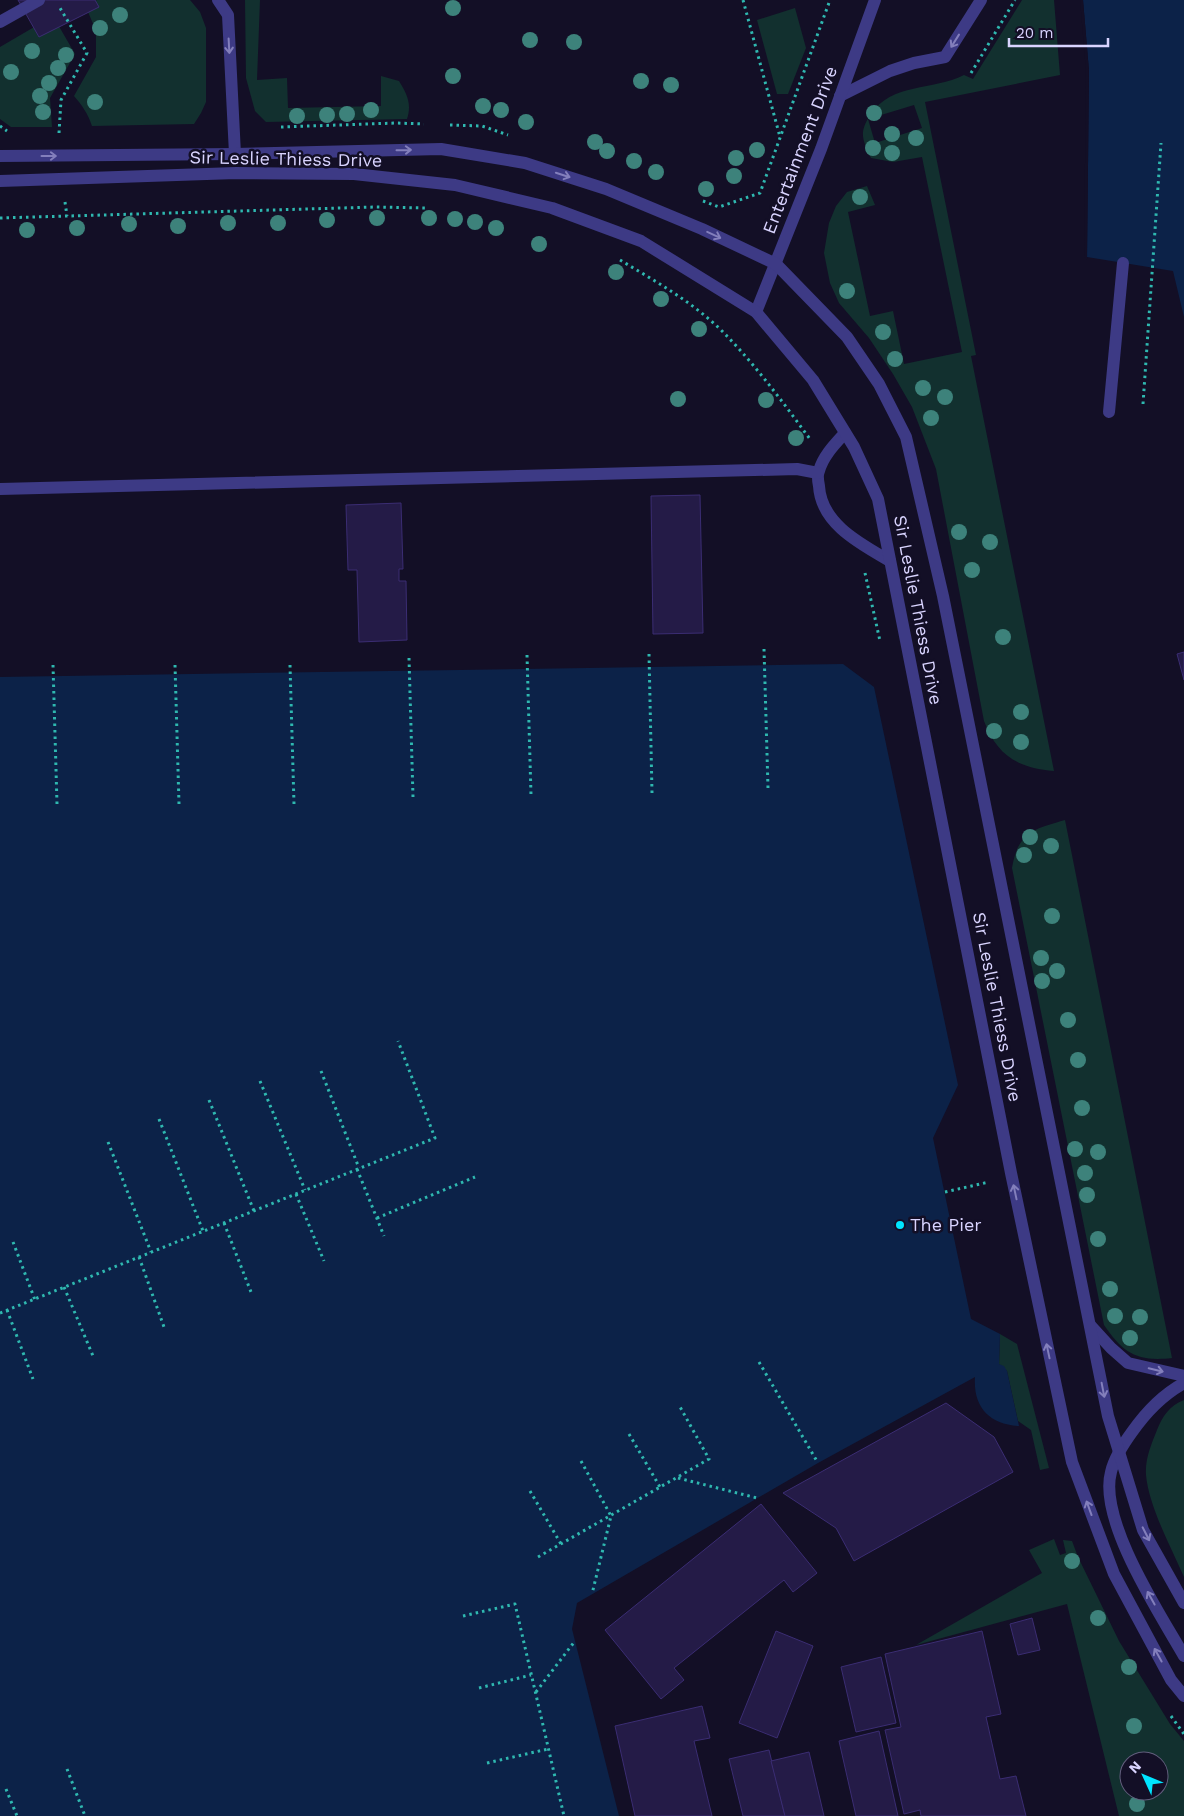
<svg xmlns="http://www.w3.org/2000/svg" width="1184" height="1816" viewBox="0 0 1184 1816" font-family="'Work Sans',sans-serif">
<style>
.green{fill:#12302f;fill-rule:evenodd}
.water{fill:#0c2248}
.pier{fill:#130f26}
.building{fill:#241b47;stroke:#3b2d73}
.lines{fill:none;stroke-linecap:round;stroke-linejoin:round}
.path{stroke:#2fb8b0;stroke-width:3;stroke-dasharray:2.5 4;stroke-linecap:butt}
.lane{stroke:#3d3a85;stroke-width:12}
.street{stroke:#3d3a85;stroke-width:12}
.tree{fill:#3d827b}
.oneway{stroke:#837fbc}
.poi-dot{fill:#00e5ff;stroke:#130f26;stroke-width:2}
.labels{text-anchor:middle;stroke-width:5;stroke-linejoin:round;paint-order:stroke}
.street-label{font-size:18px;fill:#d9d4ff;stroke:#130f26}
.poi-label{font-size:18px;fill:#d9d4ff;stroke:#130f26;text-anchor:start}
</style>
<rect width="100%" height="100%" fill="#130f26"/>
<!-- green -->
<g class="green">
<path d="M97,0H190L200,12L206,28V102L201,113L194,124L92,126C88,114 82,105 74,96L96,57V31L86,7Z"/>
<path d="M245,0H260L257,80L287,78L288,108L381,106V76L399,81C407,94 412,104 407,119L266,122L255,111L246,78Z"/>
<path d="M1022,0H1054L1060,75L925,102L976,355L971,356L1054,771C1017,768 997,755 984,721L936,469L912,407L893,374L869,338L839,303L830,283L824,253L829,223L836,206L847,192L867,186L875,205L848,212L870,316L893,311L904,364L962,352L922,157L893,162L871,158C862,139 859,133 870,115C892,82 933,91 964,75L973,79ZM914,105L922,128L875,143L868,119Z"/>
<path d="M795,8L806,48L788,94H777L757,20Z"/>
<path d="M53,16L75,54L50,98L52,127H11L0,119V47Z"/>
<path d="M1065,820L1172,1358C1137,1362 1123,1353 1104,1325L1012,868C1018,832 1034,829 1065,820Z"/>
<path d="M1000,1334L1017,1344L1049,1468L1040,1470L1031,1430L1018,1421L1007,1371L999,1364Z"/>
<path d="M1184,1400V1577C1171,1547 1149,1507 1146,1475C1145,1459 1151,1445 1157,1430C1162,1417 1170,1405 1184,1400Z"/>
<path d="M1054,1539L1060,1555L1066,1553L1063,1540L1072,1541L1078,1557L1119,1641L1170,1724L1184,1741V1816H1119L1067,1604L916,1645L1042,1573L1029,1550ZM1129,1761H1159V1791H1129Z"/>
</g>
<!-- water -->
<g class="water">
<path d="M1083,0H1184V317L1173,271L1087,257L1089,71Z"/>
<path d="M843,664L874,687L958,1085L933,1138L971,1319L1000,1334L999,1364L1004,1366L1007,1371L1019,1426C989,1424 973,1407 975,1377L818,1463L577,1603L572,1629L619,1816H0V677Z"/>
</g>
<!-- pier -->
<path class="pier" d="M1080,0H1083L1089,71L1087,260L1084,257L1086,71Z"/>
<!-- building -->
<g class="building">
<path d="M18,0H95L99,7L39,37Z"/>
<path d="M700,495L703,633L653,634L651,496Z"/>
<path d="M401,503L403,569H399V581H406L407,640L359,642L357,570H348L346,505Z"/>
<path d="M1184,652V680L1177,654Z"/>
<path d="M946,1403L994,1437L1013,1472L854,1561L836,1528L783,1493Z"/>
<path d="M761,1504L817,1573L793,1592L784,1580L674,1668L684,1680L661,1699L605,1630Z"/>
<path d="M1032,1618L1040,1650L1018,1655L1010,1624Z"/>
<path d="M776,1631L813,1646L777,1738L739,1723Z"/>
<path d="M982,1631L1001,1714L986,1717L1000,1779L1016,1776L1026,1816H921L920,1810L904,1814L885,1730L901,1727L885,1654Z"/>
<path d="M881,1657L896,1723L856,1732L841,1667Z"/>
<path d="M702,1706L710,1738L694,1741L712,1816H635L615,1726Z"/>
<path d="M879,1731L898,1816H856L839,1741Z"/>
<path d="M769,1750L785,1816H743L729,1759Z"/>
<path d="M809,1752L824,1816H785L771,1761Z"/>
</g>
<g class="lines">
<!-- path -->
<g class="path">
<path d="M743,0L780,137"/>
<path d="M971,73L1015,0"/>
<path d="M450,125L482,126L508,135"/>
<path d="M0,126L7,131"/>
<path d="M281,127L396,123L424,124"/>
<path d="M59,133L61,100L87,53L60,8"/>
<path d="M703,201L719,207L760,193L830,0"/>
<path d="M65,202L67,216"/>
<path d="M0,218L375,207L428,208"/>
<path d="M620,260C655,281 691,301 721,330C754,363 782,401 810,439"/>
<path d="M1143,404L1161,143"/>
<path d="M865,573L880,641"/>
<path d="M764,649L768,788"/>
<path d="M649,654L652,793"/>
<path d="M527,655L531,795"/>
<path d="M409,658L413,797"/>
<path d="M53,665L57,804"/>
<path d="M175,665L179,804"/>
<path d="M290,665L294,804"/>
<path d="M321,1071L359,1168"/>
<path d="M260,1081L305,1190"/>
<path d="M209,1100L254,1211"/>
<path d="M159,1119L203,1231"/>
<path d="M108,1142L151,1252"/>
<path d="M357,1169L384,1236"/>
<path d="M945,1192L989,1182"/>
<path d="M296,1194L324,1261"/>
<path d="M377,1218L475,1177"/>
<path d="M224,1223L251,1292"/>
<path d="M13,1242L35,1300"/>
<path d="M139,1257L164,1327"/>
<path d="M64,1287L93,1356"/>
<path d="M7,1310L33,1379"/>
<path d="M0,1313L435,1138L398,1041"/>
<path d="M759,1362L818,1463"/>
<path d="M629,1434L660,1487"/>
<path d="M581,1461L611,1516L592,1594"/>
<path d="M678,1478L757,1498"/>
<path d="M530,1491L561,1544"/>
<path d="M538,1557L709,1459L679,1405"/>
<path d="M463,1616L515,1604L564,1816"/>
<path d="M479,1688L531,1675"/>
<path d="M536,1692L575,1641"/>
<path d="M1171,1716L1184,1734"/>
<path d="M487,1763L548,1749"/>
<path d="M67,1769L85,1816"/>
<path d="M6,1789L17,1816"/>
</g>
<!-- lane -->
<g class="lane">
<path d="M218,0L228,15L235,154"/>
<path d="M0,22L39,0"/>
<path d="M840,96L890,71L914,63L945,57L981,0"/>
<path d="M756,312L821,149L875,0"/>
<path d="M1109,412L1123,263"/>
<path d="M845,433C835,444 823,456 819,471C817,475 818,481 819,486C821,524 861,544 890,561"/>
<path d="M0,489L797,469L818,473"/>
<path d="M1090,1325L1111,1348L1128,1363L1184,1376"/>
<path d="M1184,1383C1162,1395 1146,1412 1132,1432C1124,1443 1114,1459 1111,1472C1098,1520 1160,1614 1184,1656"/>
</g>
<!-- street -->
<g class="street">
<path d="M0,156L235,154L441,149L525,163L606,189L702,229L776,264L847,337L879,384L906,437L943,596L1108,1416L1143,1530L1184,1603"/>
<path d="M0,181L236,173L354,174L455,185L552,208L641,241L756,312L813,380L854,447L878,499L1011,1173L1072,1462L1114,1574L1171,1680L1184,1696"/>
</g>
</g>
<!-- trees -->
<g class="tree">
<circle cx="453" cy="8" r="8"/>
<circle cx="120" cy="15" r="8"/>
<circle cx="100" cy="28" r="8"/>
<circle cx="530" cy="40" r="8"/>
<circle cx="574" cy="42" r="8"/>
<circle cx="32" cy="51" r="8"/>
<circle cx="66" cy="55" r="8"/>
<circle cx="58" cy="68" r="8"/>
<circle cx="11" cy="72" r="8"/>
<circle cx="453" cy="76" r="8"/>
<circle cx="641" cy="81" r="8"/>
<circle cx="49" cy="83" r="8"/>
<circle cx="671" cy="85" r="8"/>
<circle cx="40" cy="96" r="8"/>
<circle cx="95" cy="102" r="8"/>
<circle cx="483" cy="106" r="8"/>
<circle cx="371" cy="110" r="8"/>
<circle cx="501" cy="110" r="8"/>
<circle cx="43" cy="112" r="8"/>
<circle cx="874" cy="113" r="8"/>
<circle cx="347" cy="114" r="8"/>
<circle cx="327" cy="115" r="8"/>
<circle cx="297" cy="116" r="8"/>
<circle cx="526" cy="122" r="8"/>
<circle cx="892" cy="134" r="8"/>
<circle cx="916" cy="138" r="8"/>
<circle cx="595" cy="142" r="8"/>
<circle cx="873" cy="148" r="8"/>
<circle cx="757" cy="150" r="8"/>
<circle cx="607" cy="151" r="8"/>
<circle cx="892" cy="153" r="8"/>
<circle cx="736" cy="158" r="8"/>
<circle cx="634" cy="161" r="8"/>
<circle cx="656" cy="172" r="8"/>
<circle cx="734" cy="176" r="8"/>
<circle cx="706" cy="189" r="8"/>
<circle cx="860" cy="197" r="8"/>
<circle cx="377" cy="218" r="8"/>
<circle cx="429" cy="218" r="8"/>
<circle cx="455" cy="219" r="8"/>
<circle cx="327" cy="220" r="8"/>
<circle cx="475" cy="222" r="8"/>
<circle cx="228" cy="223" r="8"/>
<circle cx="278" cy="223" r="8"/>
<circle cx="129" cy="224" r="8"/>
<circle cx="178" cy="226" r="8"/>
<circle cx="77" cy="228" r="8"/>
<circle cx="496" cy="228" r="8"/>
<circle cx="27" cy="230" r="8"/>
<circle cx="539" cy="244" r="8"/>
<circle cx="616" cy="272" r="8"/>
<circle cx="847" cy="291" r="8"/>
<circle cx="661" cy="299" r="8"/>
<circle cx="699" cy="329" r="8"/>
<circle cx="883" cy="332" r="8"/>
<circle cx="895" cy="359" r="8"/>
<circle cx="923" cy="388" r="8"/>
<circle cx="945" cy="397" r="8"/>
<circle cx="678" cy="399" r="8"/>
<circle cx="766" cy="400" r="8"/>
<circle cx="931" cy="418" r="8"/>
<circle cx="796" cy="438" r="8"/>
<circle cx="959" cy="532" r="8"/>
<circle cx="990" cy="542" r="8"/>
<circle cx="972" cy="570" r="8"/>
<circle cx="1003" cy="637" r="8"/>
<circle cx="1021" cy="712" r="8"/>
<circle cx="994" cy="731" r="8"/>
<circle cx="1021" cy="742" r="8"/>
<circle cx="1030" cy="837" r="8"/>
<circle cx="1051" cy="846" r="8"/>
<circle cx="1024" cy="855" r="8"/>
<circle cx="1052" cy="916" r="8"/>
<circle cx="1041" cy="958" r="8"/>
<circle cx="1057" cy="971" r="8"/>
<circle cx="1042" cy="981" r="8"/>
<circle cx="1068" cy="1020" r="8"/>
<circle cx="1078" cy="1060" r="8"/>
<circle cx="1082" cy="1108" r="8"/>
<circle cx="1075" cy="1149" r="8"/>
<circle cx="1098" cy="1152" r="8"/>
<circle cx="1085" cy="1173" r="8"/>
<circle cx="1087" cy="1195" r="8"/>
<circle cx="1098" cy="1239" r="8"/>
<circle cx="1110" cy="1289" r="8"/>
<circle cx="1115" cy="1316" r="8"/>
<circle cx="1140" cy="1317" r="8"/>
<circle cx="1130" cy="1338" r="8"/>
<circle cx="1072" cy="1561" r="8"/>
<circle cx="1098" cy="1618" r="8"/>
<circle cx="1129" cy="1667" r="8"/>
<circle cx="1134" cy="1726" r="8"/>
<circle cx="1137" cy="1804" r="8"/>
</g>
<!-- one-way arrows -->
<defs><path id="oneway-shaft" d="M-6 0H5M1.5-3L5.5 0L1.5 3" fill="none" stroke-width="1.6" stroke-linecap="round" stroke-linejoin="round" transform="scale(1.25)"/></defs>
<g class="oneway">
<use href="#oneway-shaft" transform="translate(955 41) rotate(122)"/>
<use href="#oneway-shaft" transform="translate(229 46) rotate(87)"/>
<use href="#oneway-shaft" transform="translate(404 150) rotate(-1)"/>
<use href="#oneway-shaft" transform="translate(49 156)"/>
<use href="#oneway-shaft" transform="translate(563 175) rotate(18)"/>
<use href="#oneway-shaft" transform="translate(714 235) rotate(25)"/>
<use href="#oneway-shaft" transform="translate(1015 1192) rotate(-102)"/>
<use href="#oneway-shaft" transform="translate(1048 1351) rotate(-102)"/>
<use href="#oneway-shaft" transform="translate(1156 1370) rotate(13)"/>
<use href="#oneway-shaft" transform="translate(1103 1390) rotate(79)"/>
<use href="#oneway-shaft" transform="translate(1089 1508) rotate(-110)"/>
<use href="#oneway-shaft" transform="translate(1146 1534) rotate(63)"/>
<use href="#oneway-shaft" transform="translate(1151 1598) rotate(-119)"/>
<use href="#oneway-shaft" transform="translate(1158 1655) rotate(-119)"/>
</g>
<!-- markers -->
<circle class="poi-dot" cx="900" cy="1225" r="5"/>
<g class="labels">
<!-- street labels -->
<g class="street-label">
<text transform="translate(800 150) rotate(-69)" y="6">Entertainment Drive</text>
<text transform="translate(286 159) rotate(1)" y="6">Sir Leslie Thiess Drive</text>
<text transform="translate(918 610) rotate(79)" y="6">Sir Leslie Thiess Drive</text>
<text transform="translate(997 1007) rotate(79)" y="6">Sir Leslie Thiess Drive</text>
</g>
<!-- poi labels -->
<g class="poi-label">
<text x="910" y="1231">The Pier</text>
</g>
</g>
<!-- north arrow -->
<g transform="translate(1144 1776) rotate(314)"><circle r="24" fill="#130f26" stroke="#625e7d"/>
<path d="M0-4L9 19L0 12L-9 19Z" fill="#00e5ff"/>
<text y="-8" font-size="14" font-weight="bold" text-anchor="middle" fill="#d9d4ff">N</text>
</g>
<!-- scale -->
<path d="M1009 38v8h99v-8" fill="none" stroke="#d9d4ff" stroke-width="2.5"/>
<text x="1016" y="38" font-size="15" fill="#d9d4ff" stroke="#130f26" stroke-width="4" paint-order="stroke">20 m</text>
</svg>
